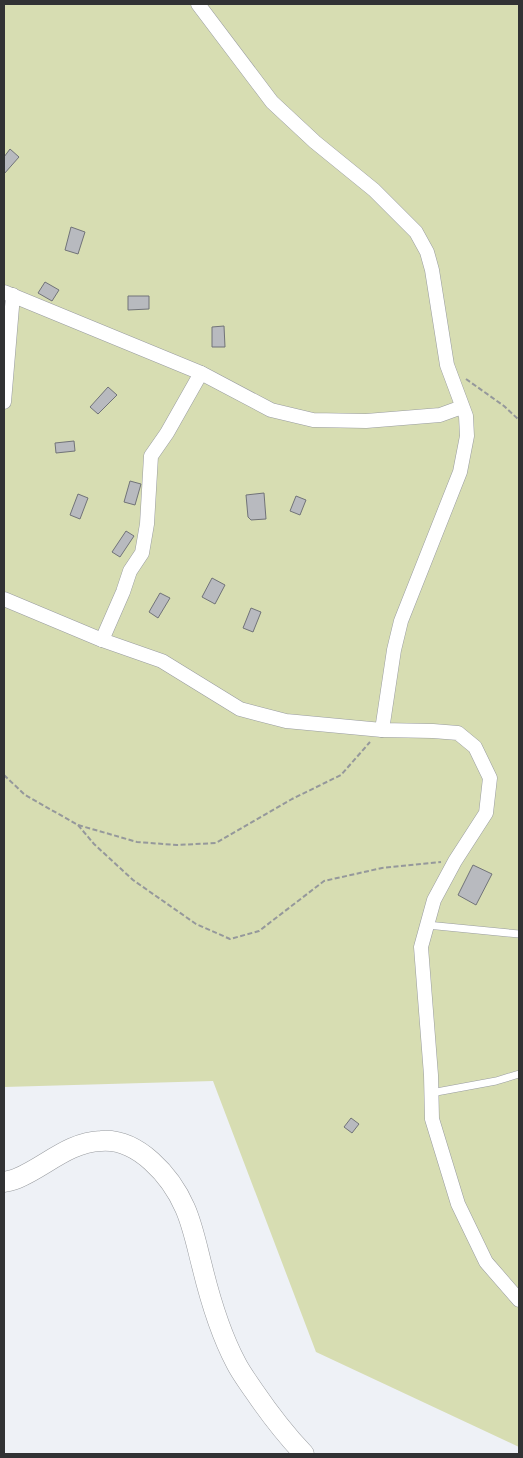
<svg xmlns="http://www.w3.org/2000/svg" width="523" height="1458" viewBox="0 0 523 1458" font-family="'Source Sans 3',sans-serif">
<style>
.green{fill:#d7ddb2}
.building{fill:#b8babf;stroke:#717378}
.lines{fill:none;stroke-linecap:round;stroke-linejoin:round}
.service-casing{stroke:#999ca0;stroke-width:8}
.minor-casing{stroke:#999ca0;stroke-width:15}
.secondary-casing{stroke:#999ca0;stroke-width:21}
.path{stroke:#95989b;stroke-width:2;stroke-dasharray:5 2.5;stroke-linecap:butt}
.service{stroke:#fff;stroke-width:7}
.minor{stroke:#fff;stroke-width:14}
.secondary{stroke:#fff;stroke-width:20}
</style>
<rect width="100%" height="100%" fill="#eef1f6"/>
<!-- green -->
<path class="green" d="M4,4H519V1447L316,1352L213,1081L4,1087Z"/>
<!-- building -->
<g class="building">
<path d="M10,149L19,157L4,174V157Z"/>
<path d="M71,227L85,232L78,254L65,250Z"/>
<path d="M45,282L59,290L52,301L38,293Z"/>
<path d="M128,296H149V309L128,310Z"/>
<path d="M224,326L225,347H212V327Z"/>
<path d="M108,387L117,395L98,414L90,407Z"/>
<path d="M74,441L75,451L56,453L55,443Z"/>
<path d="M130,481L141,484L135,505L124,502Z"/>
<path d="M264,493L266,519L251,520L248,517L246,495Z"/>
<path d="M78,494L88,498L80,519L70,515Z"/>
<path d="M296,496L306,500L300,515L290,511Z"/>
<path d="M126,531L134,536L120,557L112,552Z"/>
<path d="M212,578L225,585L215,604L202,597Z"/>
<path d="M160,593L170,598L158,618L149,612Z"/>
<path d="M251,608L261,612L253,632L243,628Z"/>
<path d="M473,865L492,874L476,905L458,895Z"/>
<path d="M351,1118L359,1124L352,1133L344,1127Z"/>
</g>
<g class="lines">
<!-- service casing -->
<g class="service-casing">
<g id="service">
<path d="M427,925L519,934"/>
<path d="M431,1093L496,1081L519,1074"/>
</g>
</g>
<!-- minor casing -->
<g class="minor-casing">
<g id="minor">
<path d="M198,4L272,102L315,142L374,190L416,232L427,252L432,270L447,365L466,416L467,436L460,472L401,621L394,650L382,730"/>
<path d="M4,292L201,373L271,410L313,420L366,421L440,415L462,407"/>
<path d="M4,402L13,295"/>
<path d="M4,599L102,640L162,661L240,709L286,721L382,730L433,731L458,733L475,747L490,778L486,813L455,861L434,900L421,947L431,1075L432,1119L458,1204L486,1262L519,1300"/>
<path d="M102,640L123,592L130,571L142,553L147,524L151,456L167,433L201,373"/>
</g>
</g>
<!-- secondary casing -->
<g class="secondary-casing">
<path id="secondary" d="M4,1182C9,1181 14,1180 18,1178C46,1166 69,1142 101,1141C138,1138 171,1176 185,1208C193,1226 197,1247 202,1266C210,1299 220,1333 236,1363C241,1373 248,1382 254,1391C269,1413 286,1435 304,1454"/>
</g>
<!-- path -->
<g class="path">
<path d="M466,379L504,406L519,420"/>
<path d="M4,775L25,795L78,825L137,842L177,845L216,843L292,799L341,775L370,742"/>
<path d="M78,825L94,844L133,880L196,924L230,939L259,931L324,881L382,868L441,862"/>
</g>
<!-- service -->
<use href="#service" class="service"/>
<!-- minor -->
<use href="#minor" class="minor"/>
<!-- secondary -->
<use href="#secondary" class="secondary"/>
</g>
<!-- border -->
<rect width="523" height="1458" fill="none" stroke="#313234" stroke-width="10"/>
</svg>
